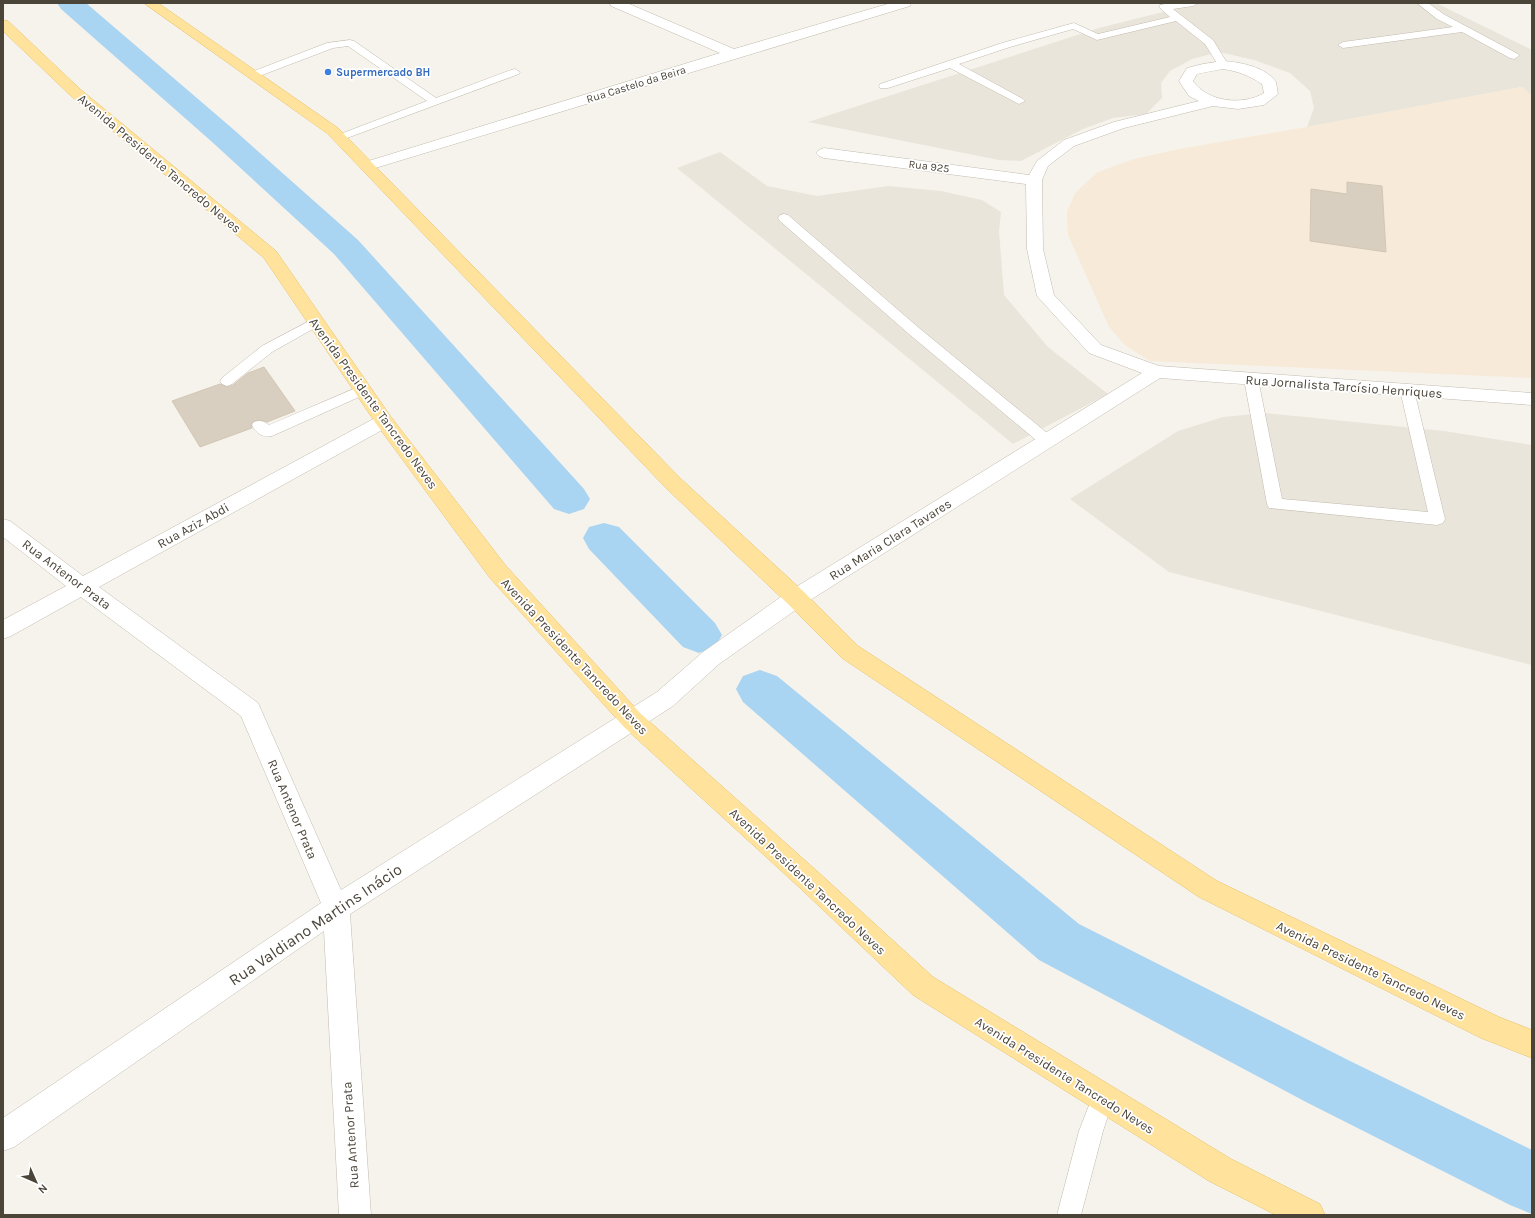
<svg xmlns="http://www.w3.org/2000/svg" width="1535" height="1218" viewBox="0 0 1535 1218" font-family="Karla,sans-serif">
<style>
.residential{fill:#eae5da}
.commercial{fill:#f7ead8}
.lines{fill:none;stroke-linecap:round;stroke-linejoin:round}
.canal{fill:#a9d4f2;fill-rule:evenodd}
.building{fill:#d8cfc1;stroke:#d3c7b4}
.service-casing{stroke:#c2bbae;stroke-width:1}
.minor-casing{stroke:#c2bbae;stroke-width:1}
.primary-casing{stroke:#e6c16a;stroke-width:1}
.service{fill:#fff;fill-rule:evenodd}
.minor{fill:#fff;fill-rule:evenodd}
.primary{fill:#ffe39c;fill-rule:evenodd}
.shop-dot{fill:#3f7fe0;stroke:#fff;stroke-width:1.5}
.labels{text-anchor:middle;stroke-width:3.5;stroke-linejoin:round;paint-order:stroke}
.far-shop-label{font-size:11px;font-weight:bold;fill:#366cbe;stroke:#fff;text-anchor:start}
.far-street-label{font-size:11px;fill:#4b4439;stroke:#fff}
.street-label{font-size:13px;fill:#4b4439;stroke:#fff}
.near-street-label{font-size:16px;fill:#4b4439;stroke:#fff}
</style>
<rect width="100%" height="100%" fill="#f6f3ec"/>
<!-- residential -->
<g class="residential">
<path d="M1199,3H1436L1532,50V96L1522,87L1307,127L1314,108L1310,91L1290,73L1254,60L1219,52L1192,59L1170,71L1161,83L1162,98L1146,114L1113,118L1083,129L1021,161L999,160L808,122L1099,28Z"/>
<path d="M720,152L767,186L817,196L888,186L941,191L982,200L1001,212L999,231L1004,295L1048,347L1108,394L1013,444L677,168Z"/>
<path d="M1265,413L1444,431L1532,445V665L1169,572L1070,499L1178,431L1223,417Z"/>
</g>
<!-- commercial -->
<path class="commercial" d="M1522,87L1532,96V378L1150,361L1125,345L1109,327L1068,235L1067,212L1075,193L1098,172L1134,159L1179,149L1307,127Z"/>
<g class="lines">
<!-- canal -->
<g class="canal">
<path d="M57,3H86L233,129L358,240L584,489L590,499L584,509L569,514L554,509L334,254L211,141L61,9Z"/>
<path d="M604,523L619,527L715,623L722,635L715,647L699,653L683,647L589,549L583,538L589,527Z"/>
<path d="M760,670L777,676L1079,924L1348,1060L1532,1150V1214L1510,1205L1306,1102L1039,960L743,702L736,689L743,676Z"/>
</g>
</g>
<!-- building -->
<g class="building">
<path d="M1347,182L1382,186L1386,252L1310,241L1311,189L1347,194Z"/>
<path d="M264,367L295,411L267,422L260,420L254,421L251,424L252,428L200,447L172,401L220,384L228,387L233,385L248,373Z"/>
</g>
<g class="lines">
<!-- service casing -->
<g class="service-casing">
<g id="service">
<path d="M1171,3H1198L1193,6L1173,9L1213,40L1229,66L1228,68H1220L1205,44L1176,21L1097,40L1073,29L1010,47L959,64L1023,99L1025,101L1019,104L950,68L888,88H880L879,86L880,84L1002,43L1074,23L1098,34L1170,17L1159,7L1160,5Z"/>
<path d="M1417,3H1428L1445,15L1518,54L1519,56L1514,59L1510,58L1462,32L1343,48L1338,45L1343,42L1453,27L1437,19Z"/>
<path d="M350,40L354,41L436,98L511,70L515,69L520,72L519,74L339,141L335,140L333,138L335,136L427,101L348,46L333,48L257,77H249L248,75L249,73L327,43Z"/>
<path d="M784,214L788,215L919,328L1052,437L1055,441L1052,445L1047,446L1042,445L909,334L780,221L778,218L780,215Z"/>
<path d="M315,318L320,319L322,322L320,325L272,352L232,384L227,386L222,384L220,381L222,378L262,346Z"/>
<path d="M1251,374L1256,376L1258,379L1282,499L1428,512L1400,390L1402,387L1407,385L1412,387L1414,390L1445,519L1443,523L1437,525L1269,508L1267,504L1244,379L1246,376Z"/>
<path d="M363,385L368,387L370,390L368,393L272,436C263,438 256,433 252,425L254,422C260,420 264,421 269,425Z"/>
<path d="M1103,1087L1111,1090L1114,1098L1103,1131L1081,1215H1057L1079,1131L1095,1090Z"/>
</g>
</g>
<!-- minor casing -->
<g class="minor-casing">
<g id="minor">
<path d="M610,3H627L734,49L891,3H911L910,6L372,169L367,171L362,169L359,166L362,163L720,53L611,6Z"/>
<path d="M1223,61C1240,62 1266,67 1276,82L1278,94L1264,105L1238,109L1213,106L1124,128L1074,146L1048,166L1042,180L1043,249L1054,295L1101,345L1159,366L1532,393V405L1160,378L804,604L719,664L673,706L350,914L371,1215H339L324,931L14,1147L3,1151V1118L321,903L241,716L81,597L11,636L3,639V620L66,586L3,537V519L10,521L83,576L377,417L384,415L391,417L394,421L391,425L99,587L258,703L341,890L657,692L703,652L788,592L1142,373L1089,353L1037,296L1027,249L1026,184L824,158L819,156L816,153L819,150L824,148L1029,175L1037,161L1064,140L1114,122L1199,101L1189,96L1179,81L1187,68L1203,64ZM1223,69C1238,71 1250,76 1262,84L1264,93C1243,106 1207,102 1193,81L1197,74Z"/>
</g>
</g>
<!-- primary casing -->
<g class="primary-casing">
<g id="primary">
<path d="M144,3H158L338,128L680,478L804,592L858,646L1217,881L1499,1017L1532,1030V1058L1481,1038L1199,897L842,658L788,604L666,488L328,134Z"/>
<path d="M3,20L8,21L80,89L276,251L391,417L506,566L640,713L818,872L933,977L1231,1159L1320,1204L1325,1215H1276L1209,1181L913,995L800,888L624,727L490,578L377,425L264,258L70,95L3,31Z"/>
</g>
</g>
<!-- service -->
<use href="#service" class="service"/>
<!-- minor -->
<use href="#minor" class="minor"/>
<!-- primary -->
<use href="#primary" class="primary"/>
</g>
<!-- markers -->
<circle class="shop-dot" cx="328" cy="72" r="4"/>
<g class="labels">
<!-- far-shop labels -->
<g class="far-shop-label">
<text x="336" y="76">Supermercado BH</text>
</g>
<!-- far-street labels -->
<g class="far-street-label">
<text transform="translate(636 84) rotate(-17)" y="4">Rua Castelo da Beira</text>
<text transform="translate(929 166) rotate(7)" y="4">Rua 925</text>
</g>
<!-- street labels -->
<g class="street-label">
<text transform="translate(160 163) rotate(40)" y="5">Avenida Presidente Tancredo Neves</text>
<text transform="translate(1344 386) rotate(4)" y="5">Rua Jornalista Tarcísio Henriques</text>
<text transform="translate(374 403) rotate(54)" y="5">Avenida Presidente Tancredo Neves</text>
<text transform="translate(193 525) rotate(-29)" y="5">Rua Aziz Abdi</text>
<text transform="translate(890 539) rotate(-32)" y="5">Rua Maria Clara Tavares</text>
<text transform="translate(67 574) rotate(37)" y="5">Rua Antenor Prata</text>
<text transform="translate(575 656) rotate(47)" y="5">Avenida Presidente Tancredo Neves</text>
<text transform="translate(293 809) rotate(67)" y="5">Rua Antenor Prata</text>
<text transform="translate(808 881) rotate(43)" y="5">Avenida Presidente Tancredo Neves</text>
<text transform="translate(1371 970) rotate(26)" y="5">Avenida Presidente Tancredo Neves</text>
<text transform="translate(1065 1075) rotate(32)" y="5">Avenida Presidente Tancredo Neves</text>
<text transform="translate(350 1135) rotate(-94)" y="5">Rua Antenor Prata</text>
</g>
<!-- near-street labels -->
<g class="near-street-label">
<text transform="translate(315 924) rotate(-34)" y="6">Rua Valdiano Martins Inácio</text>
</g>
</g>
<!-- border -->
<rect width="1535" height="1218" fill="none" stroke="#4b4439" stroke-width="8"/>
<!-- north arrow -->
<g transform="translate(36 1182) rotate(135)" stroke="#ffffff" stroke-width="3" paint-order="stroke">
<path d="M0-3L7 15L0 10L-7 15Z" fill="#4b4439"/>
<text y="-6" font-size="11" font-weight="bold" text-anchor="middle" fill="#4b4439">N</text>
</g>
</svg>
